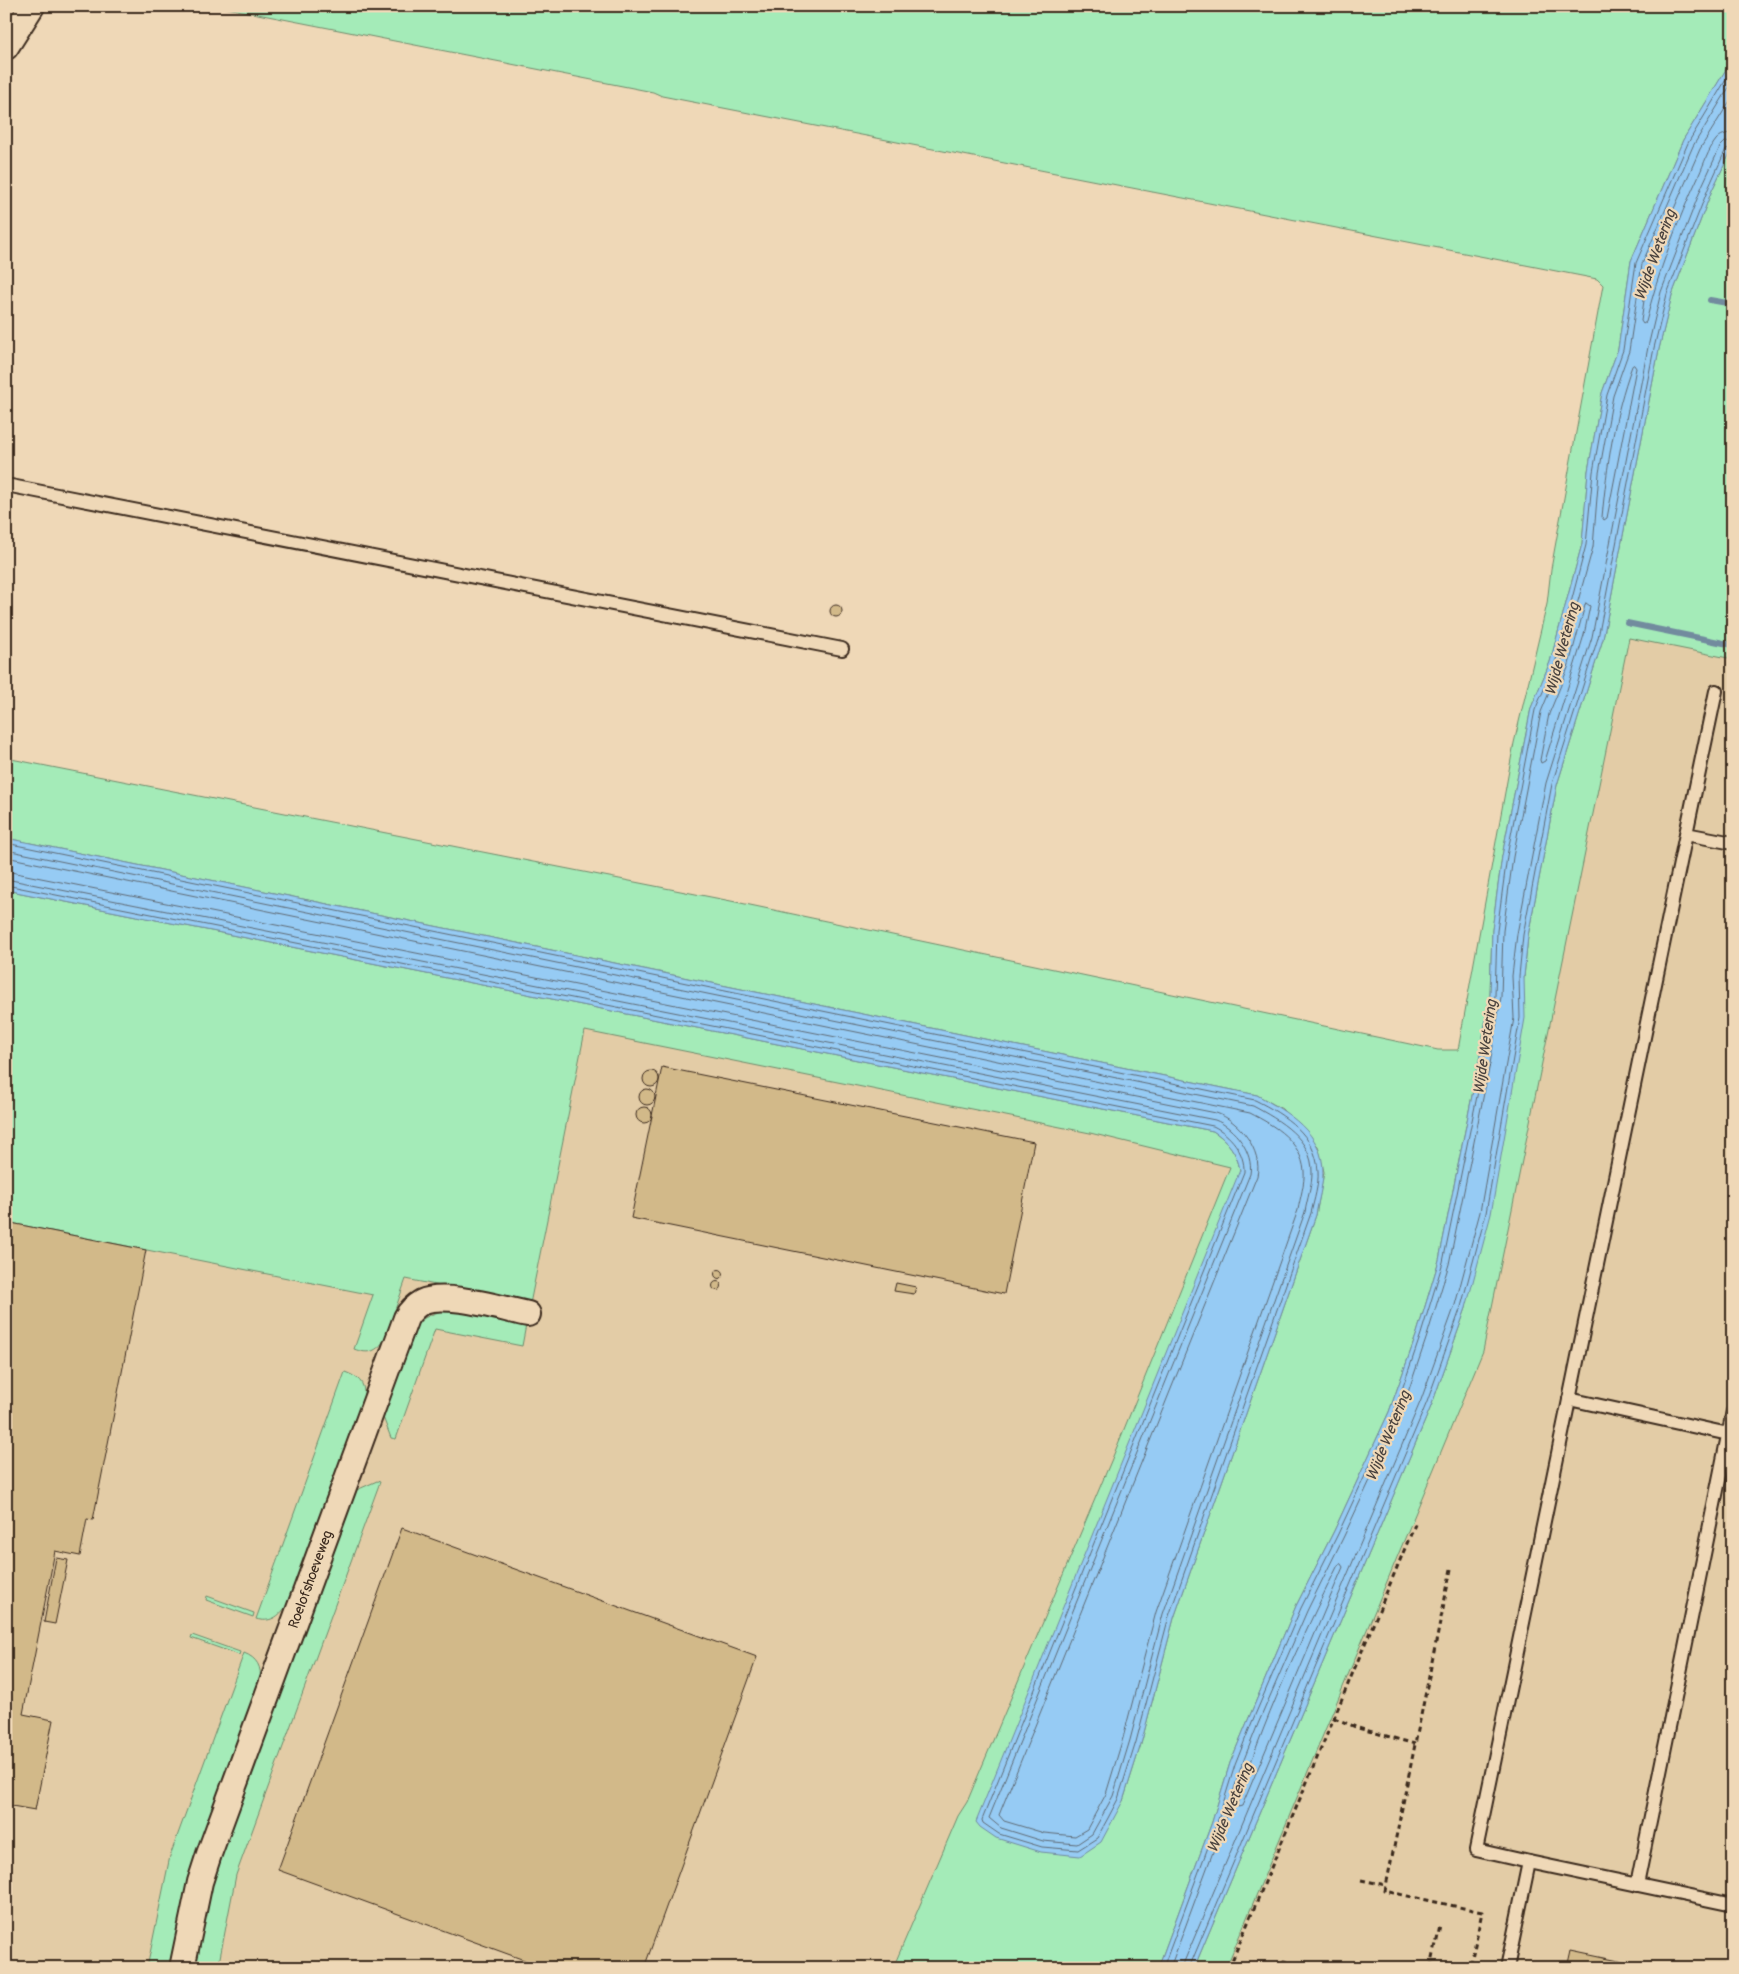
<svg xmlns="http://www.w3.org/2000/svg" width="1739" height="1974" viewBox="0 0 1739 1974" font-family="Pangolin,sans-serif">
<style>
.built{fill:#e3cca6}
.green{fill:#a4ebb8;stroke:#708a6b}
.water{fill:#96cbf4;stroke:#728b9e}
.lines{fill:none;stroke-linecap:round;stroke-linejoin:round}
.shore{stroke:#5f6a74;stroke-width:1}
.stream{stroke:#728b9e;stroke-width:6}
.building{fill:#d2b989;stroke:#3b2a1e}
.service-casing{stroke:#3b2a1e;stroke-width:16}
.minor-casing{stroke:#3b2a1e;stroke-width:28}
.path{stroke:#3b2a1e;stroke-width:3;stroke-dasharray:5 4;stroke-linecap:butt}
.service{stroke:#efd8b7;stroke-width:12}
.minor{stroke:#efd8b7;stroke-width:24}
.labels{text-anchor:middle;stroke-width:4.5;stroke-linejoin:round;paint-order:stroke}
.street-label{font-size:14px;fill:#3b2a1e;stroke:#efd8b7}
.water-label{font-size:15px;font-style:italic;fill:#49423e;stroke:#efd8b7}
</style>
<rect width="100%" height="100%" fill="#efd8b7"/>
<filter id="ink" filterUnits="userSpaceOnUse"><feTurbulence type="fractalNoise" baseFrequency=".02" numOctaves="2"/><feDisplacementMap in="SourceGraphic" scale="10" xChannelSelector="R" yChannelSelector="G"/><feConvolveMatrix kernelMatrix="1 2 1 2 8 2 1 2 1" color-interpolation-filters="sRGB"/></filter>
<g filter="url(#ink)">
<!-- built -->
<path class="built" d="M1585,616L1733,641V1968H6V871L1245,1112L1292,1176L1070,1764L1253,1787Z"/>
<!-- green -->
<g class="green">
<path d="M217,6H1733V58L1683,140L1631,261L1618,349L1602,393L1588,471L1582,544L1550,662L1531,708L1502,856L1492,930L1490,995L1479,1061L1439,1260L1417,1333L1389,1412L1334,1531L1296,1606L1248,1720L1230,1763L1212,1822L1158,1968H893L958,1816L967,1802L1114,1454L1230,1167L1090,1133L585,1031L530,1304L406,1279L384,1341C375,1353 367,1354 354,1349L373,1295L6,1222V890L1213,1131C1227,1140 1237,1152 1240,1170L1123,1801L1141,1744L1174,1618L1316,1215L1324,1172L1318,1146L1282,1109L1257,1095L6,838V758L731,901L1438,1050H1458L1514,743L1547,604L1551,569L1603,285L1597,279L662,96L653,92Z"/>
<path d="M1733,147V659L1629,638L1483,1351L1226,1968H1194L1432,1404L1466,1308L1524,977L1528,936L1557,785L1603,639L1659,349L1672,295L1712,190Z"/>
<path d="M441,1311H453L526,1325L522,1346L435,1329L396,1439L391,1438L381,1412C388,1392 405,1336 417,1324C423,1317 433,1314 441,1311Z"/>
<path d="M345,1372C358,1377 365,1382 364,1396L287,1605C279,1617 270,1623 256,1619Z"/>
<path d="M377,1481L380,1482L236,1875L218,1968H193L209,1889L352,1492Z"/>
<path d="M207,1596L254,1613L253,1617L206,1600Z"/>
<path d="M192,1635L240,1652L239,1655L191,1638Z"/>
<path d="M244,1653C257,1658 262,1667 260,1681L190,1874L171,1968H147L170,1856Z"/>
</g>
<!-- water -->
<g class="water">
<path d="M1733,58V147L1712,190L1672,295L1659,349L1603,639L1557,785L1528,936L1524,977L1525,1018L1491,1214L1466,1308L1432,1404L1194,1968H1158L1212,1822L1230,1763L1248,1720L1296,1606L1334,1531L1389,1412L1417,1333L1439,1260L1479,1061L1490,995L1492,930L1502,856L1531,708L1550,662L1582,544L1588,471L1602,393L1618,349L1631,261L1683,140Z"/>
<path d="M6,838L1257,1095C1287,1112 1324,1133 1323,1173C1323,1186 1318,1201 1316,1215L1174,1618L1141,1744L1123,1801L1101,1842L1080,1856L1041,1852L996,1838L980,1827L976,1822L1240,1170C1237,1152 1227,1140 1213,1131L6,890Z"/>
</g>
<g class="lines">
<!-- shore -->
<g class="shore">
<path d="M1733,96L1700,149L1649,266L1641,321L1643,324L1646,322C1658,272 1677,222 1699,175C1704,164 1708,150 1716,140C1720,135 1726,133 1733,133"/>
<path d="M1634,365L1636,368L1607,518L1604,520L1602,517C1607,466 1614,415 1632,366Z"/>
<path d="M1586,603L1590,606L1584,635L1545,761L1541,763L1540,760L1549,714L1568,668Z"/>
<path d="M6,843L1255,1100C1285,1115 1316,1135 1318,1171C1319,1185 1314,1200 1311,1213L1169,1616L1136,1742L1118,1799L1108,1818L1097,1838L1078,1850L1042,1847L999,1834L983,1823L982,1820L1244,1172C1245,1152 1230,1134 1213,1126L6,885"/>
<path d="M6,850L1253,1106C1279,1120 1313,1139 1312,1173C1312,1186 1307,1199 1305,1212L1163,1614L1130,1740L1113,1796L1092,1834L1077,1844L1043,1841L1001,1828L989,1818L1250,1174C1254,1152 1234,1127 1215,1120L6,879"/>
<path d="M6,857L1250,1113C1275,1126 1301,1141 1304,1171C1305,1183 1300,1198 1298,1210L1156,1612L1123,1738L1106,1794L1087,1829L1075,1836L1044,1833L1004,1821L999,1815L1257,1176C1263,1151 1239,1120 1216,1113L6,871"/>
<path d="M1341,1564L1343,1567L1242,1806L1238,1807L1237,1804C1262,1723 1300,1641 1338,1565Z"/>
<path d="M1163,1968L1217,1823L1235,1765L1252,1722L1301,1608L1338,1534L1394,1413L1421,1334L1443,1262L1484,1062L1495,996L1497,931L1507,856L1535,710L1555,664L1586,545L1593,472L1607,395L1623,350L1636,263L1688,143L1733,68"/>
<path d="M1170,1968L1223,1825L1241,1767L1258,1724L1307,1611L1344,1536L1400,1416L1427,1336L1449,1264L1490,1064L1501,997L1503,931L1513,857L1541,712L1560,666L1593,547L1599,473L1613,396L1629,351L1642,264L1693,146L1733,81"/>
<path d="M1183,1968L1184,1962L1421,1400L1455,1305L1480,1212L1514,1018L1512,976L1517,934L1546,783L1592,637L1648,347L1661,292L1702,186L1720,147L1725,142L1733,140"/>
<path d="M1189,1968L1427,1402L1461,1307L1486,1213L1520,1018L1519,976L1523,935L1552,784L1598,638L1654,348L1667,294L1708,189L1726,149L1733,147"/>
</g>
<!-- stream -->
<g class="stream">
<path d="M1710,300L1733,304"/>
<path d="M1627,623L1733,645"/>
</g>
</g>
<!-- building -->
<g class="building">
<circle cx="836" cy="611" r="6"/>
<path d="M662,1067L1034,1142L1004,1294L631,1218Z"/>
<circle cx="651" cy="1079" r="8"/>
<circle cx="647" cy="1097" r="8"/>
<circle cx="644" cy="1115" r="8"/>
<path d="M6,1222L146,1250L93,1520L87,1519L80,1556L55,1551L23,1714L53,1720L35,1810L6,1805Z"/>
<circle cx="719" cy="1274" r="4.5"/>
<circle cx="717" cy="1286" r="4.5"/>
<path d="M896,1283L916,1287L914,1294L894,1291Z"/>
<path d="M402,1528L757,1657L644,1968H546L278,1870Z"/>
<path d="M56,1558L68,1560L55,1624L44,1622Z"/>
<path d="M1571,1950L1657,1968H1567Z"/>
</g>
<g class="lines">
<!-- service casing -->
<g class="service-casing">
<g id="service">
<path d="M6,485L842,649"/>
<path d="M1716,691L1686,834L1733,843"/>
<path d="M1686,834L1476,1850L1529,1862L1733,1905"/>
<path d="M1569,1399L1733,1435"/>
<path d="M1637,1885L1733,1411"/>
<path d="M1507,1968L1529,1862"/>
</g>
</g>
<!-- minor casing -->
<g class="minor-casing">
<g id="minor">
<path d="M6,47L32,6"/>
<path id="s1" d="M182,1968L200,1882L209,1854L406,1318C410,1311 415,1306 422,1302C445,1291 502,1309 528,1314"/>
</g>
</g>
<!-- path -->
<g class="path">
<path d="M1451,1569L1385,1891L1482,1912L1470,1968"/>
<path d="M1334,1718L1358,1728L1415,1744"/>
<path d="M1361,1880L1386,1885"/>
<path d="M1283,1961L1315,1968"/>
<path d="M1229,1968L1416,1522"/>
<path d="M1431,1968L1440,1926"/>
</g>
<!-- service -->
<use href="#service" class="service"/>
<!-- minor -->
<use href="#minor" class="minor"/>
</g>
</g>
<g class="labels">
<!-- street labels -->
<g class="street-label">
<text dy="5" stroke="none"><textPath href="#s1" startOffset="410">Roelofshoeveweg</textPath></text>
</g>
<!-- water labels -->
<g class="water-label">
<text transform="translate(1655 255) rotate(-70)" y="5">Wijde Wetering</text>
<text transform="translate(1562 649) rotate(-75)" y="5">Wijde Wetering</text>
<text transform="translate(1485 1047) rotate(-82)" y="5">Wijde Wetering</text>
<text transform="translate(1388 1436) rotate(-68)" y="5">Wijde Wetering</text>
<text transform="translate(1230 1808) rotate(-67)" y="5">Wijde Wetering</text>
</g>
</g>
<!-- margin -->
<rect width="1739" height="1974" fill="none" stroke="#efd8b7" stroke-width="25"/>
<rect x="12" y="12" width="1714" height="1949" fill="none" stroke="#3b2a1e" stroke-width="2" filter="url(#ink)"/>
</svg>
